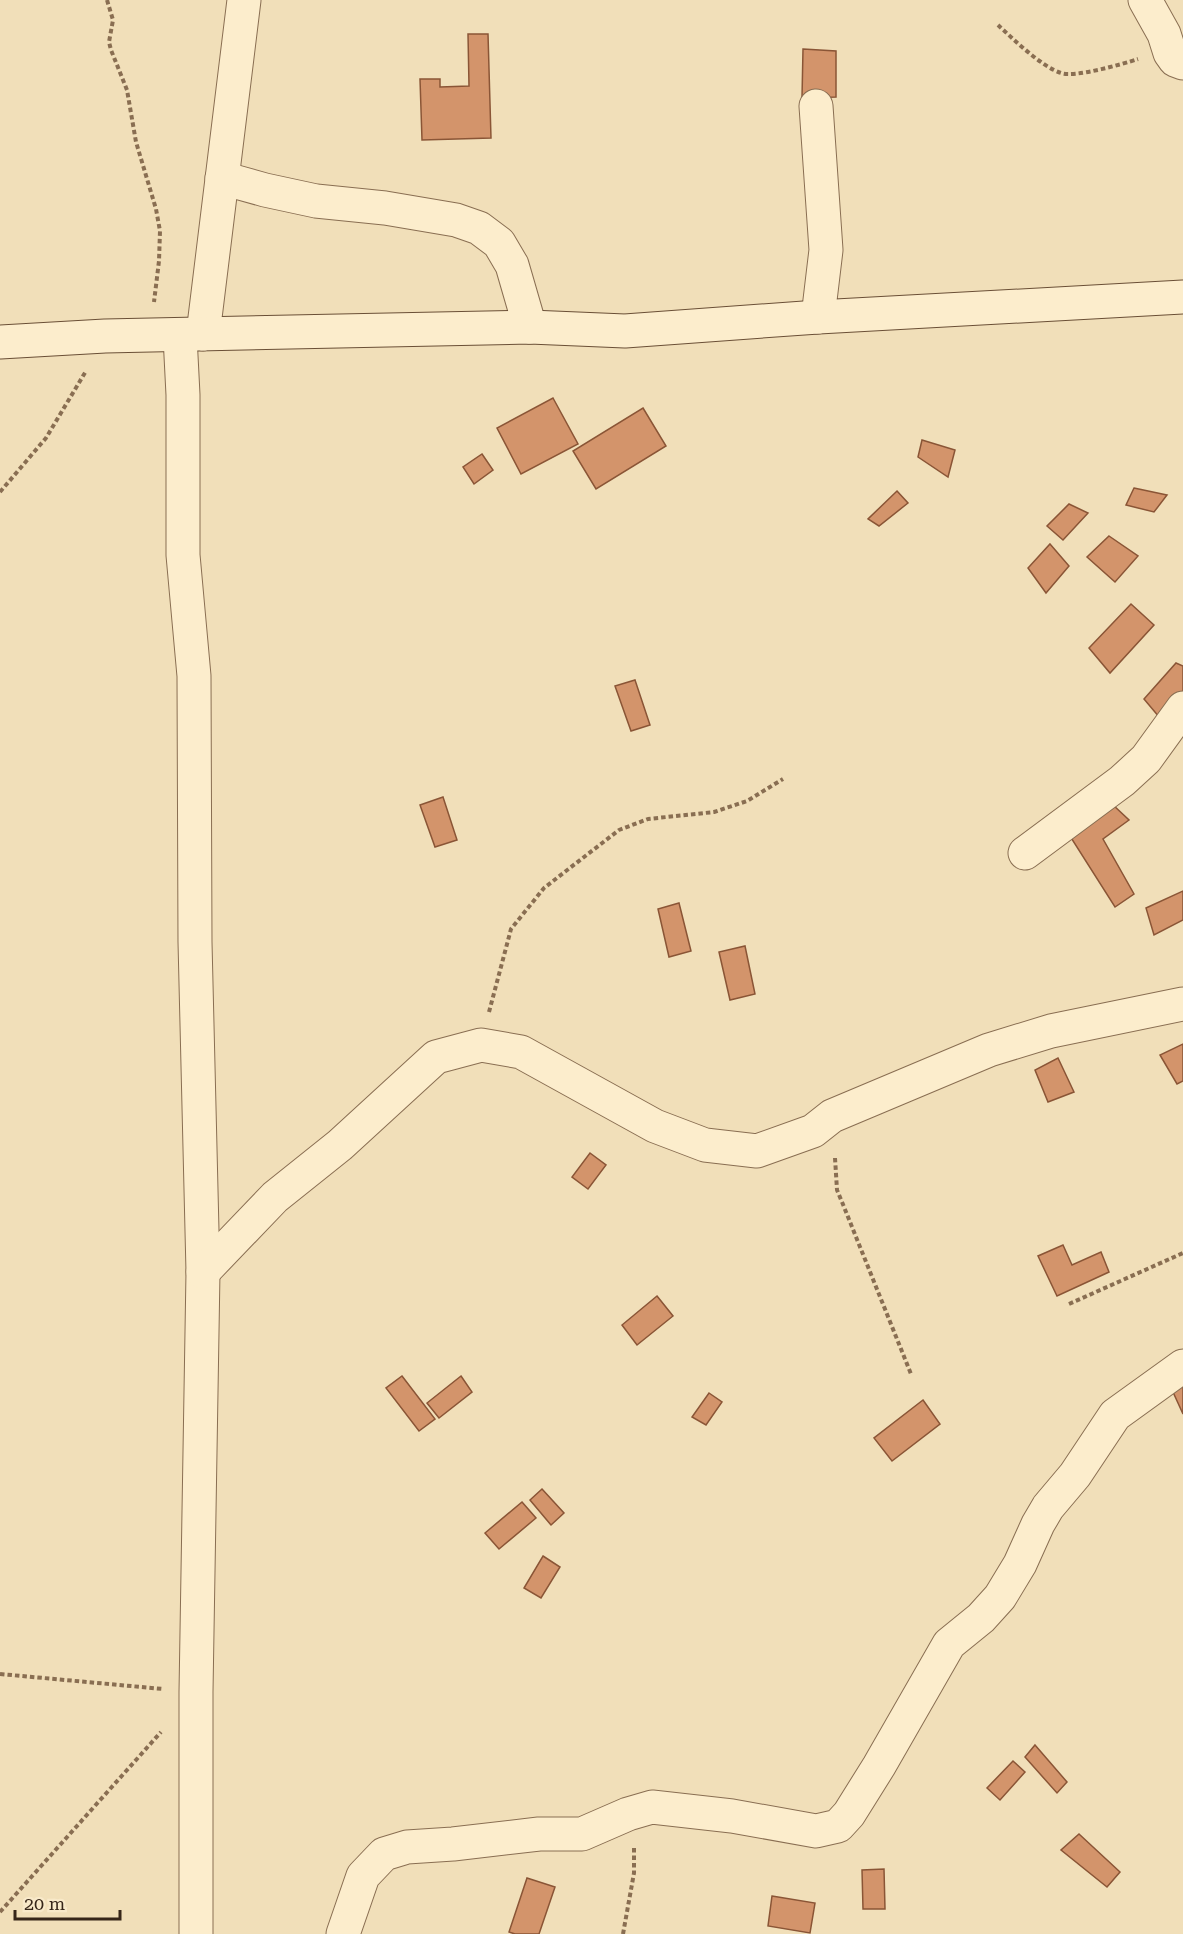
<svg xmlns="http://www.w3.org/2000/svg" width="1183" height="1934" viewBox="0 0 1183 1934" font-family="'Roboto Serif',serif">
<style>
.building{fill:#d3946b;stroke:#8a5536;stroke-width:1.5}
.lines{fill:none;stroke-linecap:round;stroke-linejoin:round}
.street-casing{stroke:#896e52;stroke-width:35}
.secondary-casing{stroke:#6a4f36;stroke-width:35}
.path{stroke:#896e52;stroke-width:4;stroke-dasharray:4.5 3;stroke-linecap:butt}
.street{stroke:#fcedcc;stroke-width:33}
.secondary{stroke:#fcedcc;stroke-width:33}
</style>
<rect width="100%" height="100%" fill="#f1dfb9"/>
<!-- building -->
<g class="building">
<path d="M468,34H488L491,138L422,140L420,79H440V87L469,86Z"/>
<path d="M803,49L836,51V97L802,98Z"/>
<path d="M553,398L578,444L521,474L497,428Z"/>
<path d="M643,408L666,446L596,489L573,451Z"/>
<path d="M922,440L955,450L948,477L918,457Z"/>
<path d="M482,454L493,470L474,484L463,467Z"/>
<path d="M1134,488L1167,495L1154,512L1126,505Z"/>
<path d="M897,491L908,503L879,526L868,519Z"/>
<path d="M1069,504L1088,513L1063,540L1047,526Z"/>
<path d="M1109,536L1138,556L1115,582L1087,557Z"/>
<path d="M1050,544L1069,566L1046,593L1028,568Z"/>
<path d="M1131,604L1154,625L1110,673L1089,648Z"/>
<path d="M1176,663L1183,666V704L1170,730L1144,699Z"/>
<path d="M635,680L650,725L631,731L615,686Z"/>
<path d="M443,797L457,840L435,847L420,805Z"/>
<path d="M1112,804L1129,820L1103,839L1134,894L1115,907L1068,833Z"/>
<path d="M1183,891V920L1154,935L1146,908Z"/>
<path d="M679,903L691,951L669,957L658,909Z"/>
<path d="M745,946L755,994L730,1000L719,952Z"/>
<path d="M1183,1044V1081L1177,1084L1160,1055Z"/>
<path d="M1058,1058L1074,1092L1048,1102L1035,1070Z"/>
<path d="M590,1153L606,1165L588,1189L572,1177Z"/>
<path d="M1063,1245L1072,1265L1101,1252L1109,1272L1057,1296L1038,1256Z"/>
<path d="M657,1296L673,1316L637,1345L622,1325Z"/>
<path d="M402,1376L435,1419L419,1431L386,1388Z"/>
<path d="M461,1376L472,1392L439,1418L427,1403Z"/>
<path d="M1183,1386V1414L1173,1392Z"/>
<path d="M709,1393L722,1402L706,1425L692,1417Z"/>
<path d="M923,1400L940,1424L892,1461L874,1438Z"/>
<path d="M542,1489L564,1513L551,1525L530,1500Z"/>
<path d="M522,1502L536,1518L499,1549L485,1533Z"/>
<path d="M543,1556L560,1567L541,1598L524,1588Z"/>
<path d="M1035,1745L1067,1782L1057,1793L1025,1757Z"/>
<path d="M1013,1761L1025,1772L1000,1800L987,1788Z"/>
<path d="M1079,1834L1120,1872L1107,1887L1061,1850Z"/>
<path d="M884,1869L885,1909H863L862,1870Z"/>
<path d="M527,1878L555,1887L539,1934H515L509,1932Z"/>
<path d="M772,1896L815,1903L810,1933L768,1926Z"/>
</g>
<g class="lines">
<!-- street casing -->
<g class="street-casing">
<g id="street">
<path d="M1145,0L1164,34L1170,53L1175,60L1183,63"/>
<path d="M816,106L826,250L818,317"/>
<path d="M222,178L265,190L316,201L385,208L456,220L479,228L499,243L512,265L530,327"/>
<path d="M203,334L244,0"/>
<path d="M180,336L183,395V555L194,676L195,942L203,1272L196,1692V1934"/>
<path d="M1025,853L1122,781L1146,759L1183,708"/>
<path d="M203,1272L275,1197L340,1145L436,1057L481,1045L521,1052L655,1126L705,1145L757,1151L813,1131L832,1116L989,1050L1051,1031L1183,1004"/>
<path d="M343,1934L363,1876L384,1854L407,1847L453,1844L539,1834H582L628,1814L652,1807L732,1816L816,1831L838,1826L849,1814L879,1766L949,1644L981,1618L1000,1597L1020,1564L1038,1524L1048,1507L1075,1475L1115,1415L1183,1366"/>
</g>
</g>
<!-- secondary casing -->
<g class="secondary-casing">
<path id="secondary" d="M0,342L105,336L530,327L625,331L818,317L1183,297"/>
</g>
<!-- path -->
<g class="path">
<path d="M107,0L113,20L109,42L111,50L127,90L136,142L156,209L160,231L159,261L154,302"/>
<path d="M998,25C1013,39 1042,67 1061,73C1074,78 1123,64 1138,59"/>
<path d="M0,492L46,438L86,371"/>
<path d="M489,1012L511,929L544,888L619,830L648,819L714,812L747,801L783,779"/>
<path d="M835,1158L837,1190L842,1202L911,1374"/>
<path d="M1069,1304L1183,1253"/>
<path d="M0,1674L163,1689"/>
<path d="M0,1912L161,1732"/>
<path d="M623,1934L634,1873V1847"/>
</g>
<!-- street -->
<use href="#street" class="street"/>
<!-- secondary -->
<use href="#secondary" class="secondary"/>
</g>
<!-- scale -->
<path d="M15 1910v9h105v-9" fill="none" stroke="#362619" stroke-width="3"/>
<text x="24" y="1910" font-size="18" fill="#362619" stroke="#f8e9c9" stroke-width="4.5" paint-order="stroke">20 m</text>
</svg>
